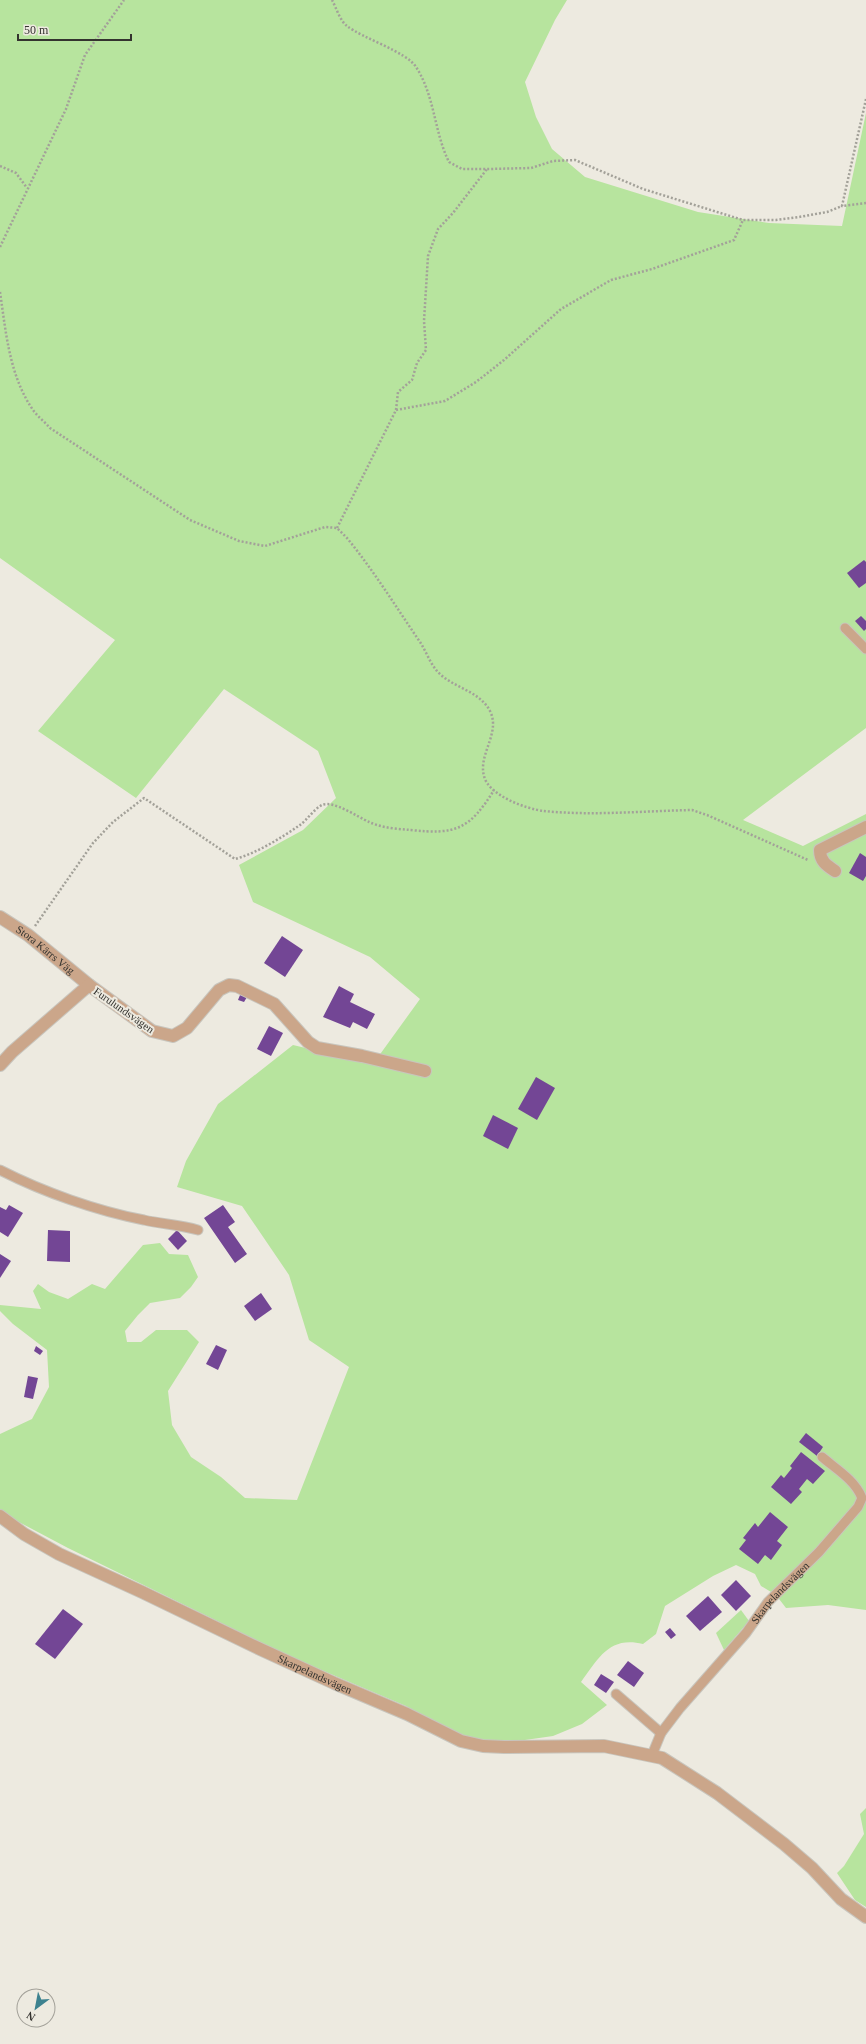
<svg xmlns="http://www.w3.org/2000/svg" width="866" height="2044" viewBox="0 0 866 2044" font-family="Georgia,serif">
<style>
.green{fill:#b7e49e}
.building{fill:#734695}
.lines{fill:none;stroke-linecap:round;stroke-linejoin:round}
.lane-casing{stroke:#c8c5bd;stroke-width:11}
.street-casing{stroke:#c8c5bd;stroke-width:14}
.path{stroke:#a3a199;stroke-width:2.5;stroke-dasharray:2 2;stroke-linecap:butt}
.lane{stroke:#cba68a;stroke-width:9}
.street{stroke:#cba68a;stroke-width:12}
.labels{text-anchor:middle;stroke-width:4;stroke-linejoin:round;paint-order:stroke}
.street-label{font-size:11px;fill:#34332f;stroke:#edeae0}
</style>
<rect width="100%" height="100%" fill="#edeae0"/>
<!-- green -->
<g class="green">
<path d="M0,0H567L555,20L525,82L536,117L552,149L585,177L698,212L769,223L842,226L866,113V728L743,820L803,846L866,814V1610L828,1605L786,1608L776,1595L761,1586L755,1574L736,1565L713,1576L665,1606L656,1634L643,1644C609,1636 599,1658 581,1682L607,1705L582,1724L553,1736L518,1741L483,1740L451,1732L406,1706L293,1658L68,1548L0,1512V1434L32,1419L49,1387L47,1350L13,1324L0,1311V1305L41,1309L33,1291L38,1284L49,1292L68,1299L92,1284L105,1289L143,1245L160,1243L169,1254L188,1255L198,1277L191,1287L180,1298L150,1303L138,1315L125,1331L127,1342H141L156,1330H187L199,1342L168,1391L172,1425L191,1457L221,1477L245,1498L297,1500L349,1367L309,1340L289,1275L242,1206L177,1187L186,1161L218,1104L293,1045L373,1064L420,999L370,957L253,902L239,865L303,830L336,798L318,751L224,689L136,798L38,731L115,640L0,558Z"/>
<path d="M741,1610L749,1621L724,1650L716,1633Z"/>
<path d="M866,1808V1907L855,1900L837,1873L844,1866L864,1834L860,1814Z"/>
</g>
<!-- building -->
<g class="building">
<path d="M864,560L866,562V583L859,588L847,573Z"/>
<path d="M861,616L866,621V629L864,631L855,621Z"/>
<path d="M860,853L866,857V876L863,881L849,873Z"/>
<path d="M282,936L303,950L285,977L264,963Z"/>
<path d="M339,986L354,994L350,1002L375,1014L367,1029L353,1022L350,1028L323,1017Z"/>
<path d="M240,995L247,997L244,1002L238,1000Z"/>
<path d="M269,1026L283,1033L271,1056L257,1049Z"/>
<path d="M536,1077L555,1088L537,1120L518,1109Z"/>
<path d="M493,1115L518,1128L508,1149L483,1136Z"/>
<path d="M9,1205L23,1213L8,1237L0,1232V1207L6,1210Z"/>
<path d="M223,1205L235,1222L228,1227L247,1254L235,1263L204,1218Z"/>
<path d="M48,1230L70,1231V1262L47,1261Z"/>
<path d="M177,1230L187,1241L178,1250L168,1239Z"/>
<path d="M0,1254L11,1261L0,1278Z"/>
<path d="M261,1293L272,1309L255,1321L244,1306Z"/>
<path d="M216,1345L227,1350L218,1370L206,1364Z"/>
<path d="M36,1346L43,1351L40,1355L34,1351Z"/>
<path d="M28,1376L38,1378L33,1399L24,1397Z"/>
<path d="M806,1433L823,1447L817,1456L799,1442Z"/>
<path d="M801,1452L825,1471L813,1484L807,1479L799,1489L802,1492L791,1504L771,1487L781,1475L784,1478L792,1468L790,1466Z"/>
<path d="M770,1512L788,1527L777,1541L782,1545L771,1560L765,1555L758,1564L739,1549L746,1540L743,1538L755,1523L758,1527Z"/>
<path d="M736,1580L751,1596L736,1611L721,1595Z"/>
<path d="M708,1596L722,1612L700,1631L686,1616Z"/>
<path d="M63,1609L83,1624L55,1659L35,1644Z"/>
<path d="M670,1628L676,1635L671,1639L665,1632Z"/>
<path d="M628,1661L644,1673L634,1687L617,1675Z"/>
<path d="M601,1674L614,1682L606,1693L594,1685Z"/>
</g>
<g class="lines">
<!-- lane casing -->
<g class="lane-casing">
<g id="lane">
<path d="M845,628L866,649"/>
<path d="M0,1170C43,1192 97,1211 144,1220C162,1224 180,1225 198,1230"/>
<path d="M616,1694L661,1733"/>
<path id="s1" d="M652,1755L661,1733L680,1708L746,1633L768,1602L819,1552L858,1507L862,1498C855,1480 836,1469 822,1457"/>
</g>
</g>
<!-- street casing -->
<g class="street-casing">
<g id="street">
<path d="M835,871C826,865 820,861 820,850L866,827"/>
<path id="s2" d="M0,917L28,935L89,985"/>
<path d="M0,1065L12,1052L89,985L152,1031L173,1036L187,1028L219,990L229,985L237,986L274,1004L308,1042L317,1048L362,1056L425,1071"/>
<path id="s3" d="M0,1516L24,1534L59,1554L142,1592L260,1649L334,1683L407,1714L461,1741L483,1746L504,1747L604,1746L662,1758L717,1793L784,1844L812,1868L841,1899L866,1917"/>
</g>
</g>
<!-- path -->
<g class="path">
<path d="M332,0C336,7 340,21 347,26C362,38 407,52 416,67C435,96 434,132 449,162L462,169H488L531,168L553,161L575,160L643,189L743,220H776L799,217L827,212L842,206"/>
<path d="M866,99L842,206L866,203"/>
<path d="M0,166L16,173L27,188"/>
<path d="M0,247L66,109L85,55L124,0"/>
<path d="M0,292C6,332 9,375 33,410C38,417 45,422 50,428L190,520L239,541L265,546L325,527L337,528L347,538C374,571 396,607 420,642C426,651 430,663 437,671C452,688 479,690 490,711C501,733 478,754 484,776C488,795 526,809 544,811C592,816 643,811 692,810L707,815L808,860"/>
<path d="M396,410L398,392L412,380L417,363L426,350L424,321L428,256L438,229L453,213L487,169"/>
<path d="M337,528L396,410L445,401L476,382L504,360L561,309L611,280L652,269L734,240L743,220"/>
<path d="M35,926L93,843L113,822L144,798L235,859C257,853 281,838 300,825C307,820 314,809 322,805C333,800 358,817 369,822C382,828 398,829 411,830C456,835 470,829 494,790"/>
</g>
<!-- lane -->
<use href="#lane" class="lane"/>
<!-- street -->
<use href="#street" class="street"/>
</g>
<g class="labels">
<!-- street labels -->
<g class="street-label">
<text dy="4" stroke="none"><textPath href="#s2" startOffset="56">Stora Kärrs Väg</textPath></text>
<text transform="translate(124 1010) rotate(35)" y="4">Furulundsvägen</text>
<text dy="4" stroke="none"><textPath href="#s1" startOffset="208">Skarpelandsvägen</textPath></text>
<text dy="4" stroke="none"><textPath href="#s3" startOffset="353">Skarpelandsvägen</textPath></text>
</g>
</g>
<!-- north arrow -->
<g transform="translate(36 2008) rotate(212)"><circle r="19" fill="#edeae0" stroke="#a3a199"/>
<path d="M0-3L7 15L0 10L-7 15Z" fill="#3d828f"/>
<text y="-6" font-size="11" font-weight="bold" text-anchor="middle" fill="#34332f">N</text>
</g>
<!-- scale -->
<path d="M18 34v6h113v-6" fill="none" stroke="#34332f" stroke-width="2"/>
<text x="24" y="34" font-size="12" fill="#34332f" stroke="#edeae0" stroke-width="3" paint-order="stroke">50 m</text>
</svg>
